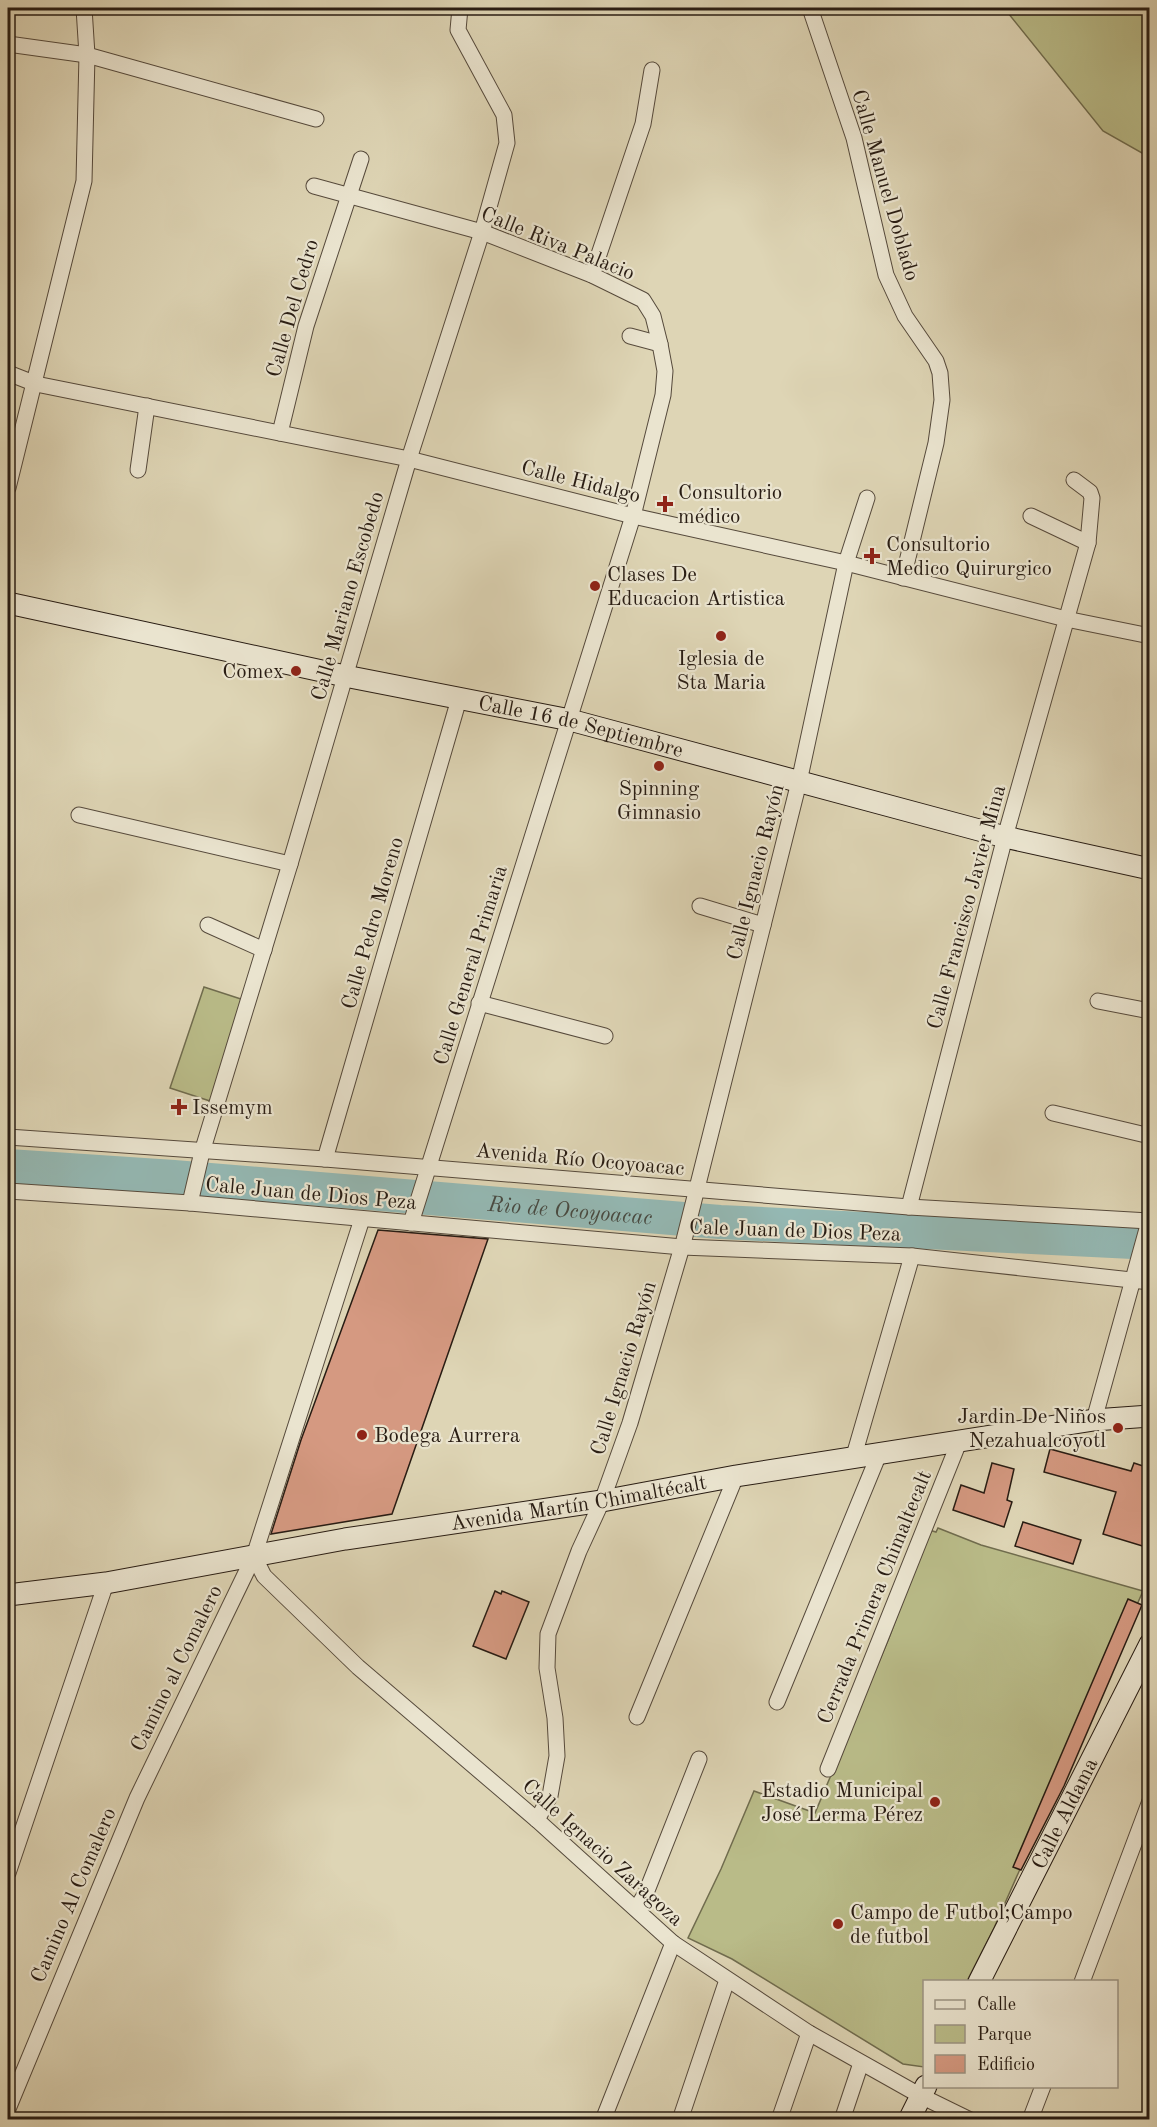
<svg xmlns="http://www.w3.org/2000/svg" width="1157" height="2127" viewBox="0 0 1157 2127" font-family="'Old Standard TT',serif">
<style>
.green{fill:#b9bb88;stroke:#706c4e;stroke-width:1.5}
.lines{fill:none;stroke-linecap:round;stroke-linejoin:round}
.river{stroke:#94b8b3;stroke-width:34}
.building{fill:#d59981;stroke:#281c13;stroke-width:1.5}
.street-casing{stroke:#564a3c;stroke-width:17}
.secondary-casing{stroke:#281c13;stroke-width:23}
.street{stroke:#eae4cf;stroke-width:15}
.secondary{stroke:#eae4cf;stroke-width:21}
.poi-dot{fill:#8f2418;stroke:#eae4cf;stroke-width:2}
.labels{text-anchor:middle;stroke-width:4.5;stroke-linejoin:round;paint-order:stroke}
.street-label{font-size:21px;fill:#281c13;stroke:#eae4cf}
.poi-label{font-size:21px;fill:#281c13;stroke:#eae4cf;text-anchor:start}
.water-label{font-size:22px;font-style:italic;fill:#484b43;stroke:#eae4cf}
</style>
<rect width="100%" height="100%" fill="#ded5b5"/>
<filter id="stains"><feTurbulence type="fractalNoise" baseFrequency=".00333" numOctaves="4"/><feColorMatrix values="0 0 0 0 .2 0 0 0 0 .09 0 0 0 0 .02 0 0 0 .5 -.17"/></filter>
<radialGradient id="worn" r=".72"><stop offset=".6" stop-color="#630" stop-opacity="0"/><stop offset="1" stop-color="#630" stop-opacity=".3"/></radialGradient>
<!-- green -->
<g class="green">
<path d="M1004,8H1149V157L1103,131Z"/>
<path d="M204,987L244,1000L213,1102L170,1088Z"/>
<path d="M938,1528L981,1545L1143,1591L994,1928L967,1981L924,1982V2067L903,2064L732,1959L688,1938L721,1869L754,1791L815,1813L889,1638L929,1530L936,1532Z"/>
</g>
<g class="lines">
<!-- river -->
<path class="river" id="s1" d="M8,1166L174,1177L720,1222L1133,1242"/>
</g>
<!-- building -->
<g class="building">
<path d="M378,1230L488,1239L392,1514L271,1534L301,1440Z"/>
<path d="M1050,1449L1131,1471L1134,1463L1149,1468V1548L1103,1534L1116,1492L1044,1472Z"/>
<path d="M992,1463L1014,1469L1007,1500L1012,1502L1004,1527L953,1510L961,1485L984,1493Z"/>
<path d="M1023,1522L1081,1540L1073,1564L1015,1546Z"/>
<path d="M495,1591L501,1594L502,1591L529,1602L506,1659L473,1646Z"/>
<path d="M1128,1599L1142,1605L1064,1786L1021,1870L1013,1867Z"/>
</g>
<g class="lines">
<!-- street casing -->
<g class="street-casing">
<g id="street">
<path d="M810,8L854,138L886,275L905,316L936,361L940,373L942,400L936,443L903,578"/>
<path d="M8,44L87,55L316,119"/>
<path d="M314,186L482,232L592,275L643,300L653,316L660,344L665,371L663,395L633,516L411,1223"/>
<path d="M592,275L643,124L652,70"/>
<path d="M630,336L660,344"/>
<path d="M8,373L36,384L409,459L633,516L846,563L1066,619L1150,636"/>
<path d="M280,433L306,326L361,159"/>
<path d="M138,470L147,406"/>
<path d="M8,488L84,181L87,55L84,8"/>
<path d="M1031,516L1088,543"/>
<path d="M79,815L290,864"/>
<path d="M700,906L763,925"/>
<path d="M208,925L264,950"/>
<path d="M1098,1001L1150,1011"/>
<path d="M479,1003L605,1036"/>
<path d="M1053,1113L1150,1136"/>
<path d="M8,1137L325,1159L909,1207L1149,1221"/>
<path d="M325,1159L459,699"/>
<path d="M8,1191L190,1203L682,1247L912,1256L1150,1282"/>
<path d="M190,1203L202,1152L290,864L409,459L482,232L507,143L504,115L458,30L460,8"/>
<path d="M909,1207L1005,837L1088,543L1092,498L1090,492L1074,480"/>
<path d="M1094,1420L1150,1218"/>
<path d="M853,1459L912,1256"/>
<path d="M254,1556L264,1576L358,1667L537,1820L673,1943L809,2033L921,2096L970,2120"/>
<path d="M777,1702L879,1454"/>
<path d="M637,1717L736,1476"/>
<path d="M828,1769L959,1442"/>
<path d="M537,1820L550,1796L557,1756L555,1718L547,1668L548,1634L579,1551L602,1501L630,1423L684,1240L799,782L846,563L867,498"/>
<path d="M8,1873L106,1583"/>
<path d="M636,1909L646,1893L699,1759"/>
<path d="M1082,1982L1150,1801"/>
<path d="M8,2109L137,1798L254,1556L362,1219"/>
<path d="M603,2120L673,1943"/>
<path d="M680,2120L727,1980"/>
<path d="M779,2120L809,2033"/>
<path d="M842,2120L861,2063"/>
<path d="M1030,2120L1043,2086"/>
</g>
</g>
<!-- secondary casing -->
<g class="secondary-casing">
<g id="secondary">
<path id="s2" d="M8,603L345,676L570,720L1005,837L1150,869"/>
<path id="s3" d="M8,1595L106,1583L345,1539L602,1501L736,1476L1094,1420L1150,1416"/>
<path id="s4" d="M979,1982L1150,1644"/>
<path d="M909,2120L926,2086"/>
</g>
</g>
<!-- street -->
<use href="#street" class="street"/>
<!-- secondary -->
<use href="#secondary" class="secondary"/>
</g>
<!-- markers -->
<g class="poi-dot">
<path d="M662 495h6v6h6v6h-6v6h-6v-6h-6v-6h6z"/>
<path d="M869 547h6v6h6v6h-6v6h-6v-6h-6v-6h6z"/>
<circle cx="595" cy="586" r="6"/>
<circle cx="721" cy="636" r="6"/>
<circle cx="296" cy="671" r="6"/>
<circle cx="659" cy="766" r="6"/>
<path d="M176 1098h6v6h6v6h-6v6h-6v-6h-6v-6h6z"/>
<circle cx="1118" cy="1428" r="6"/>
<circle cx="362" cy="1435" r="6"/>
<circle cx="935" cy="1802" r="6"/>
<circle cx="838" cy="1924" r="6"/>
</g>
<g class="labels">
<!-- street labels -->
<g class="street-label">
<text transform="translate(886 185) rotate(74)" y="7">Calle Manuel Doblado</text>
<text transform="translate(558 243) rotate(22)" y="7">Calle Riva Palacio</text>
<text transform="translate(292 308) rotate(-74)" y="7">Calle Del Cedro</text>
<text transform="translate(581 481) rotate(14)" y="7">Calle Hidalgo</text>
<text transform="translate(347 596) rotate(-74)" y="7">Calle Mariano Escobedo</text>
<text dy="7" stroke="none"><textPath href="#s2" startOffset="586">Calle 16 de Septiembre</textPath></text>
<text transform="translate(755 872) rotate(-76)" y="7">Calle Ignacio Rayón</text>
<text transform="translate(966 907) rotate(-75)" y="7">Calle Francisco Javier Mina</text>
<text transform="translate(372 923) rotate(-74)" y="7">Calle Pedro Moreno</text>
<text transform="translate(470 965) rotate(-73)" y="7">Calle General Primaria</text>
<text transform="translate(580 1159) rotate(5)" y="7">Avenida Río Ocoyoacac</text>
<text transform="translate(311 1193) rotate(5)" y="7">Cale Juan de Dios Peza</text>
<text transform="translate(795 1230) rotate(2)" y="7">Cale Juan de Dios Peza</text>
<text transform="translate(623 1368) rotate(-73)" y="7">Calle Ignacio Rayón</text>
<text dy="7" stroke="none"><textPath href="#s3" startOffset="578">Avenida Martín Chimaltécalt</textPath></text>
<text transform="translate(874 1597) rotate(-68)" y="7">Cerrada Primera Chimaltecalt</text>
<text transform="translate(176 1668) rotate(-64)" y="7">Camino al Comalero</text>
<text dy="7" stroke="none"><textPath href="#s4" startOffset="189">Calle Aldama</textPath></text>
<text transform="translate(603 1852) rotate(42)" y="7">Calle Ignacio Zaragoza</text>
<text transform="translate(73 1895) rotate(-67)" y="7">Camino Al Comalero</text>
</g>
<!-- poi labels -->
<g class="poi-label">
<text x="678" y="499">Consultorio<tspan x="678" dy="24">médico</tspan></text>
<text x="886" y="551">Consultorio<tspan x="886" dy="24">Medico Quirurgico</tspan></text>
<text x="607" y="581">Clases De<tspan x="607" dy="24">Educacion Artistica</tspan></text>
<text x="721" y="665" text-anchor="middle">Iglesia de<tspan x="721" dy="24">Sta Maria</tspan></text>
<text x="284" y="678" text-anchor="end">Comex</text>
<text x="659" y="795" text-anchor="middle">Spinning<tspan x="659" dy="24">Gimnasio</tspan></text>
<text x="192" y="1114">Issemym</text>
<text x="1106" y="1423" text-anchor="end">Jardin De Niños<tspan x="1106" dy="24">Nezahualcoyotl</tspan></text>
<text x="374" y="1442">Bodega Aurrera</text>
<text x="923" y="1797" text-anchor="end">Estadio Municipal<tspan x="923" dy="24">José Lerma Pérez</tspan></text>
<text x="850" y="1919">Campo de Futbol;Campo<tspan x="850" dy="24">de futbol</tspan></text>
</g>
<!-- water labels -->
<g class="water-label">
<text dy="8" stroke="none"><textPath href="#s1" startOffset="564">Rio de Ocoyoacac</textPath></text>
</g>
</g>
<!-- margin -->
<rect width="1157" height="2127" fill="none" stroke="#ded5b5" stroke-width="30"/>
<rect x="9" y="9" width="1139" height="2109" fill="none" stroke="#281c13" stroke-width="3"/>
<rect x="15" y="15" width="1127" height="2097" fill="none" stroke="#281c13" stroke-width="1.5"/>
<!-- legend -->
<rect x="923" y="1980" width="195" height="108" fill="#eae4cf" stroke="#9c9484" stroke-width="1.5"/>
<rect x="935" y="2000" width="30" height="9" fill="#eae4cf" stroke="#9c9484" stroke-width="1.5"/>
<text x="977" y="2010" font-size="18" fill="#281c13">Calle</text>
<rect x="935" y="2025" width="30" height="18" fill="#b9bb88" stroke="#9c9484" stroke-width="1.5"/>
<text x="977" y="2040" font-size="18" fill="#281c13">Parque</text>
<rect x="935" y="2055" width="30" height="18" fill="#d59981" stroke="#9c9484" stroke-width="1.5"/>
<text x="977" y="2070" font-size="18" fill="#281c13">Edificio</text>
<rect width="100%" height="100%" filter="url(#stains)"/>
<rect width="100%" height="100%" fill="url(#worn)"/>
</svg>
